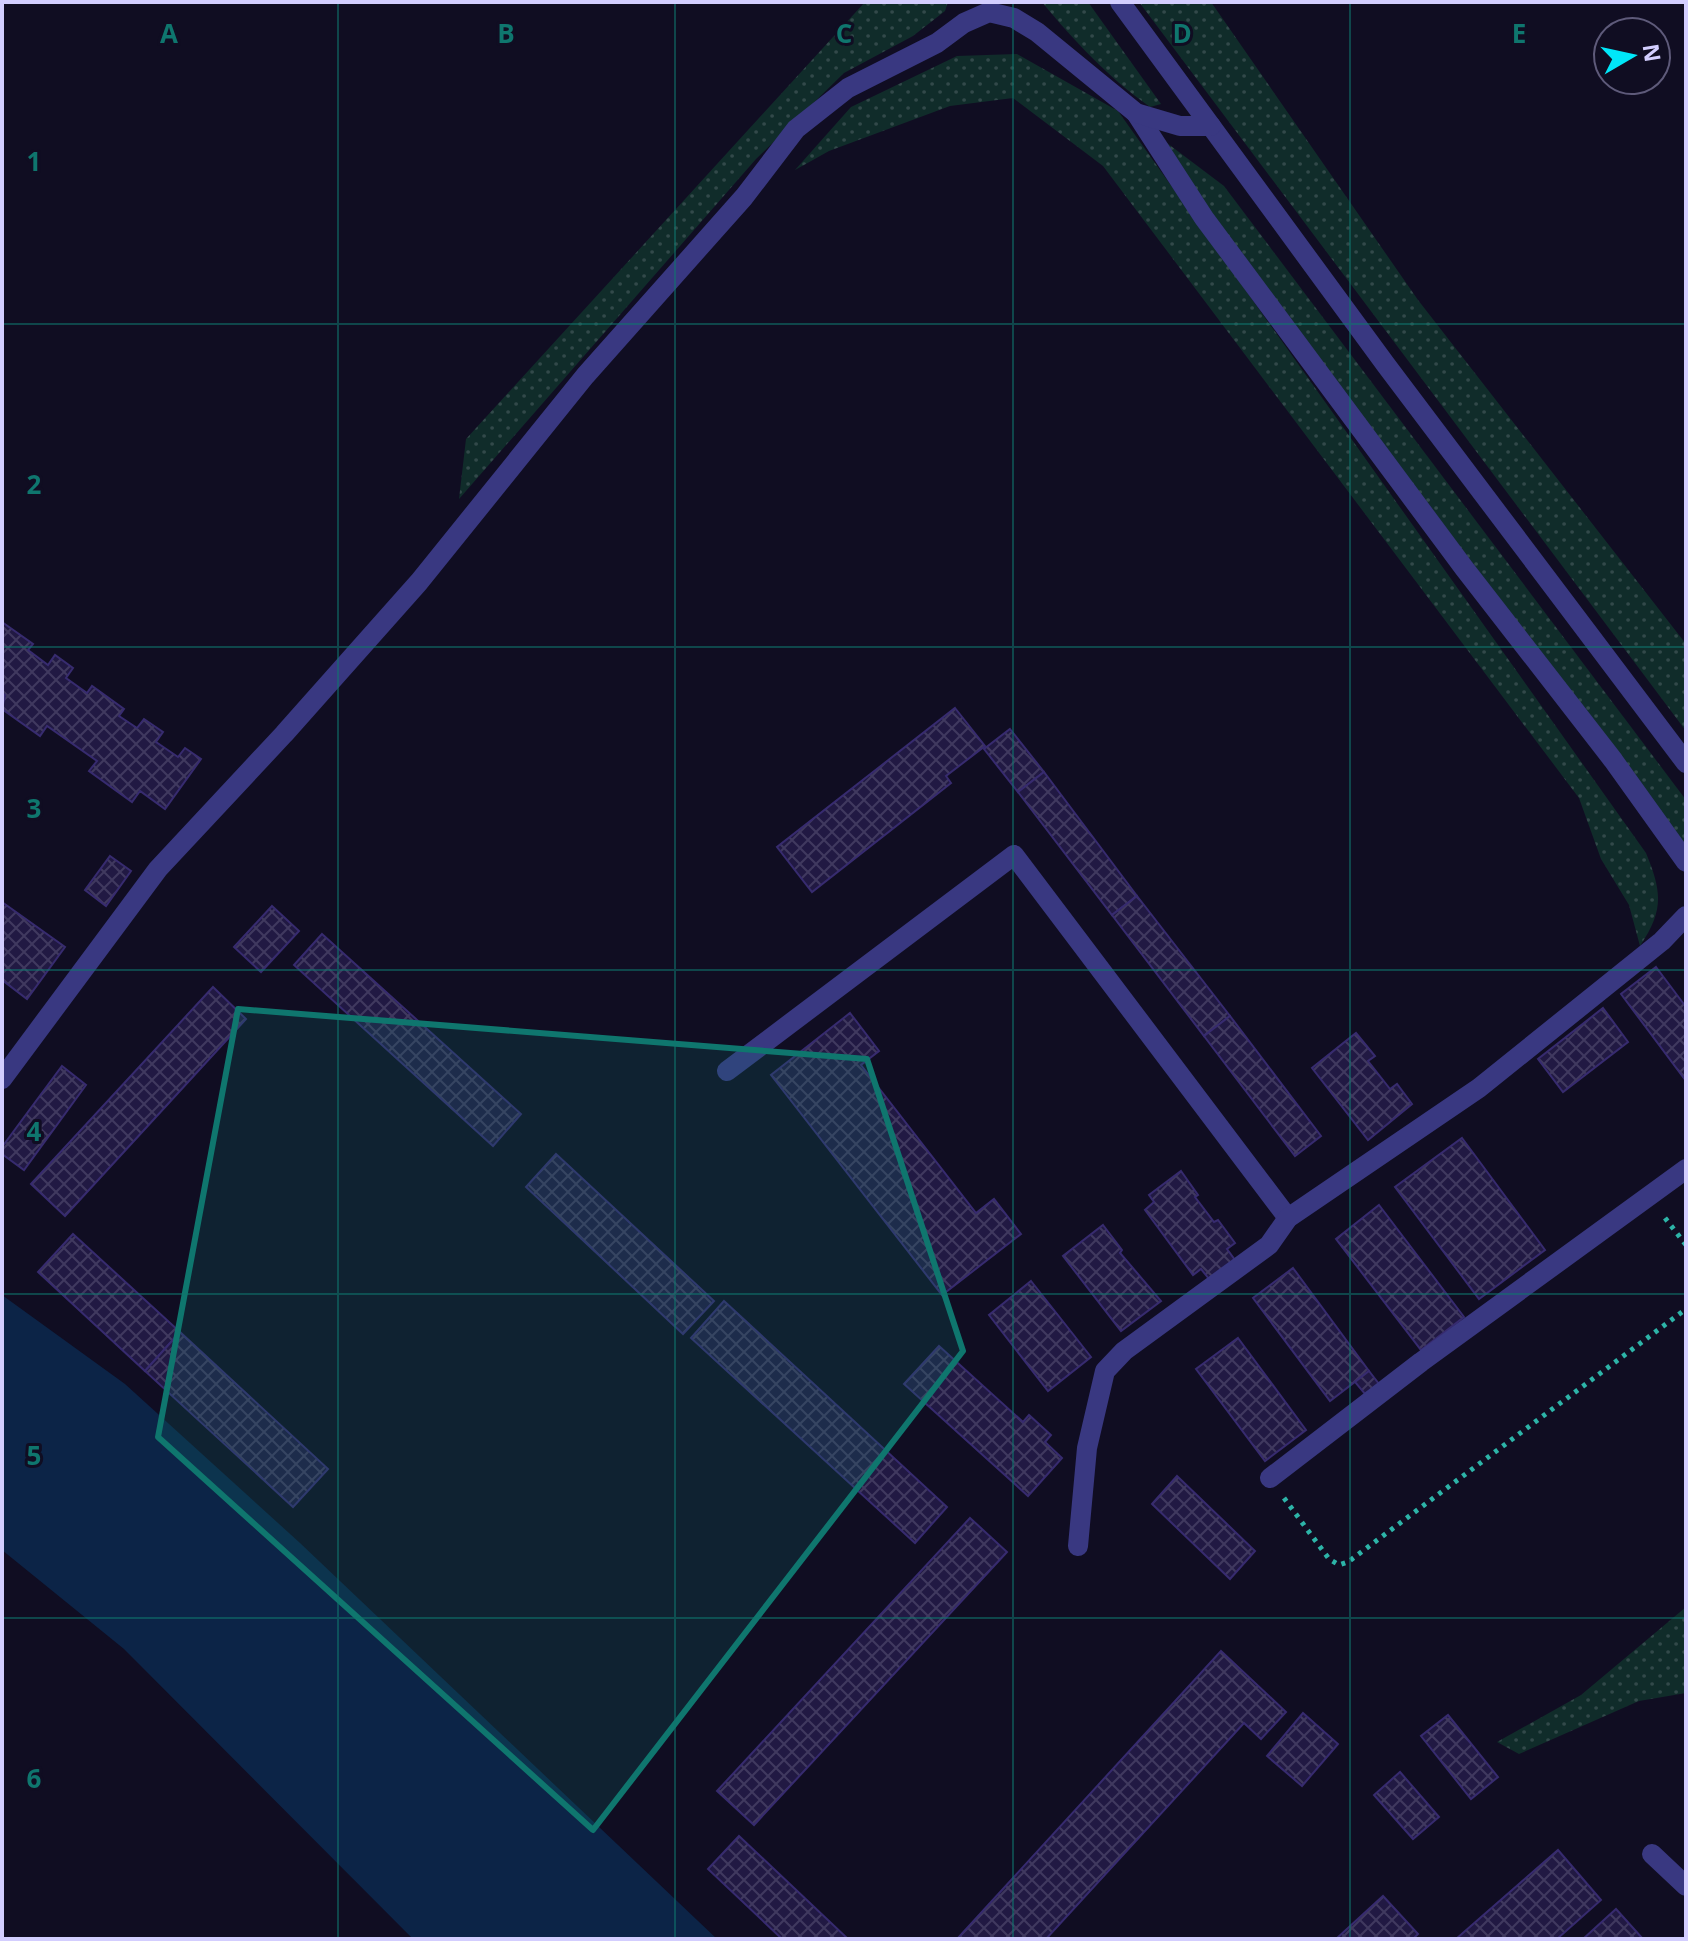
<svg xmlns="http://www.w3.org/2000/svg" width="1688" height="1941" viewBox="0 0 1688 1941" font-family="'Open Sans',sans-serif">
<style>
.grass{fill:url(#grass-dots)}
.water{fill:#0c2447}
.building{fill:url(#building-cross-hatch);stroke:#372b6f;stroke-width:2}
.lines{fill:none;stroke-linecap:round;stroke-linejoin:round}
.path{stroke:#2db4a8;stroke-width:5;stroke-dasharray:4 6;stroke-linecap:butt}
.minor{stroke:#393881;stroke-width:20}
.marked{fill:#0f766e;fill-opacity:0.2;stroke:#0f766e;stroke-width:6;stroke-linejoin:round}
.grid{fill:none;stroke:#0f766e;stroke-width:2;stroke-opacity:0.55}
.grid-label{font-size:26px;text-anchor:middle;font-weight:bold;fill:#0f766e;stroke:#100d22;stroke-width:6;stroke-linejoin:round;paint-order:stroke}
</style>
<defs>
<pattern id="grass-dots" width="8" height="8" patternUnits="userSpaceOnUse" patternTransform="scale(2)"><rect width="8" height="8" fill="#102c2a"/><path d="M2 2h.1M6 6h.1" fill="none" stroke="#32494a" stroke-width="1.8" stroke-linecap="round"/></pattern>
<pattern id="building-cross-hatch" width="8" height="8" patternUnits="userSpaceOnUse" patternTransform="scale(2)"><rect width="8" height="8" fill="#211943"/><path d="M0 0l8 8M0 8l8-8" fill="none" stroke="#40395f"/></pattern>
</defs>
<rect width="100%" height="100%" fill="#100d22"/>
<!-- grass -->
<g class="grass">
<path d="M865,2H948L945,11L913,36L844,73L756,159L459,499L466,439Z"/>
<path d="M1042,2H1088L1161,104L1150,107C1110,79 1073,40 1042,2Z"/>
<path d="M1139,2H1211L1418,300L1686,644V731Z"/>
<path d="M1017,54L1118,111L1646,853C1662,892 1664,910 1640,946L1629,905L1601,859L1579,798L1103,166L1013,98L950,106L829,151L795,170L851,107L957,56Z"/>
<path d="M1159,137L1224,186L1686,800V848L1181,174Z"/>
<path d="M1686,1607V1693L1639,1701L1519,1754L1497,1742L1581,1695Z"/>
</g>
<!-- water -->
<path class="water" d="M2,1295L125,1384L300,1543L717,1939H413L124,1649L2,1550Z"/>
<!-- building -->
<g class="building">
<path d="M2,622L33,644L28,650L48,665L55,655L73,668L66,678L87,693L92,686L124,709L119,716L137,728L144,719L163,732L156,742L178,757L185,748L201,759L165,809L140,791L132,802L89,771L97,761L47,726L40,736L2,709L5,695L2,693Z"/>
<path d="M955,708L985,746L946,776L951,783L812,892L777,847Z"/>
<path d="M1010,729L1044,772L1018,792L984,749Z"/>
<path d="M1044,772L1137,896L1112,915L1018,792Z"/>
<path d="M110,856L131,871L106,906L85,890Z"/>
<path d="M1137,896L1230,1016L1204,1036L1112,915Z"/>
<path d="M2,902L65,947L27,999L2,980Z"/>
<path d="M272,906L299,931L261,972L234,947Z"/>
<path d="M322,934L521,1114L493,1146L294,965Z"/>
<path d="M1656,967L1686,1007V1081L1621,994Z"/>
<path d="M213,987L246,1019L65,1216L31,1184Z"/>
<path d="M1603,1008L1628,1042L1563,1092L1538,1059Z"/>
<path d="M850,1013L879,1051L861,1065L976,1213L994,1199L1021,1234L942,1295L771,1075Z"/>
<path d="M1230,1016L1321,1136L1295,1156L1204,1036Z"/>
<path d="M1356,1033L1375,1056L1368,1061L1390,1089L1397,1084L1412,1104L1368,1140L1312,1068Z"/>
<path d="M62,1066L86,1085L24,1170L2,1154V1147Z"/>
<path d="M1462,1138L1545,1250L1479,1299L1395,1187Z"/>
<path d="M556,1154L714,1301L683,1334L526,1187Z"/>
<path d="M1181,1171L1198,1195L1195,1197L1214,1222L1218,1220L1235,1243L1227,1249L1235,1260L1209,1279L1201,1269L1193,1275L1145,1210L1154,1202L1149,1195Z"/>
<path d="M1379,1205L1464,1317L1421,1350L1336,1239Z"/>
<path d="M1103,1225L1122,1250L1120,1253L1161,1301L1121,1331L1063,1256Z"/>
<path d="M73,1234L180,1332L145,1371L38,1272Z"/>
<path d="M1293,1268L1369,1371L1330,1401L1253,1298Z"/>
<path d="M1031,1281L1091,1357L1048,1391L989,1315Z"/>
<path d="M724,1301L947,1507L915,1543L691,1338Z"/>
<path d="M180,1332L328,1469L293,1507L145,1371Z"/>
<path d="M1238,1338L1306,1430L1265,1461L1196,1369Z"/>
<path d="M939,1346L1023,1422L1029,1415L1051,1435L1045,1442L1062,1458L1028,1496L904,1384Z"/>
<path d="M1369,1371L1379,1384L1365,1394L1355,1382Z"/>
<path d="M1177,1476L1255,1551L1230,1579L1152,1504Z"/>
<path d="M970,1518L1007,1552L754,1825L717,1791Z"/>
<path d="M1221,1651L1286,1712L1261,1739L1244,1723L1046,1939H957Z"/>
<path d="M1303,1713L1338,1744L1302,1786L1267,1756Z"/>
<path d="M1448,1715L1498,1777L1471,1799L1421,1736Z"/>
<path d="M1400,1772L1439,1817L1413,1839L1374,1795Z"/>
<path d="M739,1836L848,1939H782L708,1869Z"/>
<path d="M1558,1850L1601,1900L1557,1939H1456Z"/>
<path d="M1383,1896L1418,1934L1413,1939H1336Z"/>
<path d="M1616,1909L1643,1939H1583Z"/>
</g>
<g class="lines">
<!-- path -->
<g class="path">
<path d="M1665,1218L1686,1245"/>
<path d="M1284,1498L1329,1559L1339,1565L1348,1562L1686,1309"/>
</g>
<!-- minor -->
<g class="minor">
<path d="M1120,2L1386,365L1686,763"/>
<path d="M1136,113L1204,218L1464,568L1613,760L1686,862"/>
<path d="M727,1071L1014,855L1288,1218"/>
<path d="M2,1079L158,869L284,734L419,582L585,376L744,197L796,129L848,88L937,43L964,23L989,12L1014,18L1037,32L1136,113L1180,126H1211"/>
<path d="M1270,1478L1421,1362L1686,1169"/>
<path d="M1078,1546L1087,1448L1105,1371L1124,1351L1269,1245L1288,1218L1479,1088L1662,941L1686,916"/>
<path d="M1652,1854L1686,1886"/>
</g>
</g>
<!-- marked area -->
<path class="marked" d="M238,1009L867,1059L963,1351L593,1830L158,1437Z"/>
<!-- grid -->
<path class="grid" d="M338,2V1939M675,2V1939M1013,2V1939M1350,2V1939M2,324H1686M2,647H1686M2,970H1686M2,1294H1686M2,1618H1686"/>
<g class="grid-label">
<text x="169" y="43">A</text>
<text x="506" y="43">B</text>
<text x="844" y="43">C</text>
<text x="1182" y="43">D</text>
<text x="1519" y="43">E</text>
<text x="34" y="171">1</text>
<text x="34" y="494">2</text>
<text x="34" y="818">3</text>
<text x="34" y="1141">4</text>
<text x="34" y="1465">5</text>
<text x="34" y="1788">6</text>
</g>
<!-- border -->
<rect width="1688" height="1941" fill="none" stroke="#d3ceff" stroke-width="8"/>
<!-- north arrow -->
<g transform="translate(1632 56) rotate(81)"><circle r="38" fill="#100d22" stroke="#5e5a7a" stroke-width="2"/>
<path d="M0-6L14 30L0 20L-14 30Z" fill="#00e7f9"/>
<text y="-12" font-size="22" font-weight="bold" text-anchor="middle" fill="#d3ceff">N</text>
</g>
</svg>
